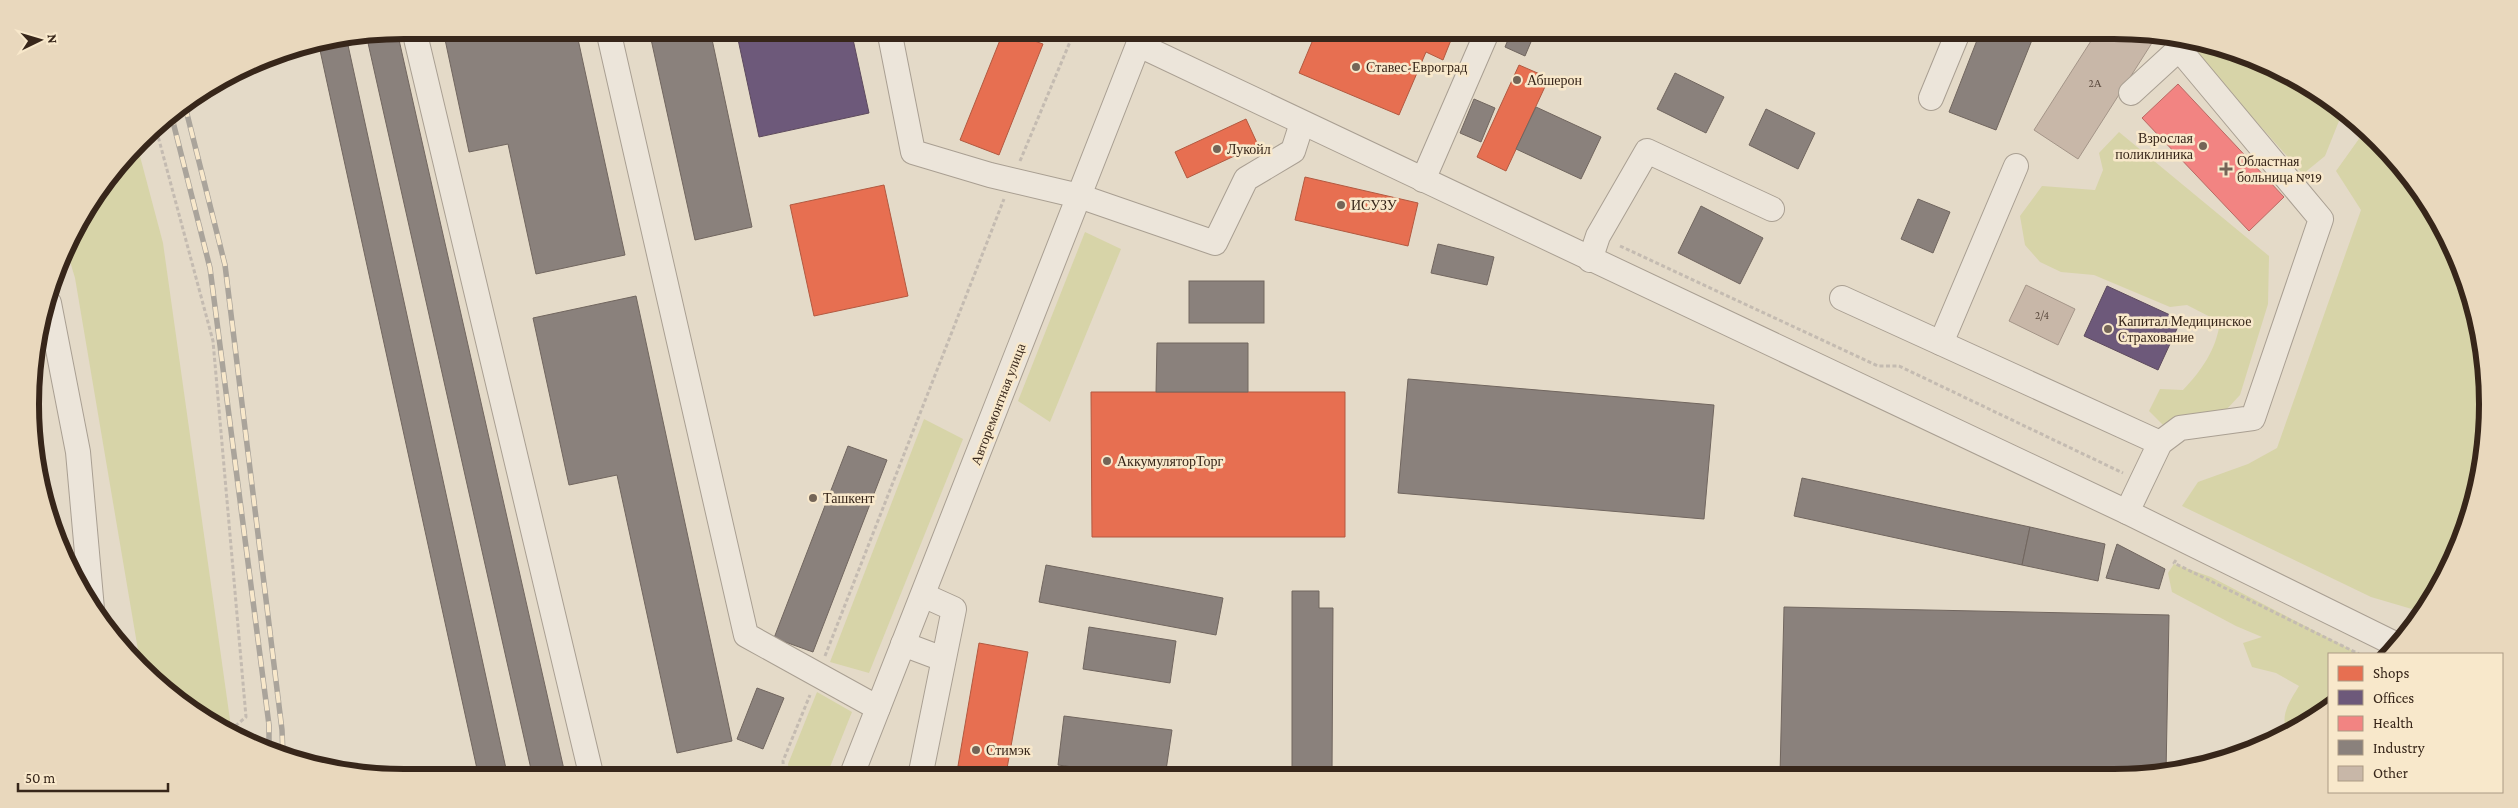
<svg xmlns="http://www.w3.org/2000/svg" width="2518" height="808" viewBox="0 0 2518 808" font-family="'Crimson Pro',serif">
<style>
.green{fill:#d7d4a8}
.shops{fill:#e76f51;stroke:#b25940}
.offices{fill:#6d597a;stroke:#5d4a5d}
.health{fill:#f28482;stroke:#ba6863}
.industry{fill:#8a817c;stroke:#71665f}
.building{fill:#c8b7a8;stroke:#a49588}
.lines{fill:none;stroke-linecap:round;stroke-linejoin:round}
.minor-casing{stroke:#a99f92;stroke-width:26}
.path{stroke:#c4bbb1;stroke-width:3;stroke-dasharray:4 2.5;stroke-linecap:butt}
.minor{stroke:#ece5da;stroke-width:24}
.rail-casing{stroke:#aaa49b;stroke-width:5.5}
.rail{stroke:#f8e8cb;stroke-width:4;stroke-dasharray:11;stroke-linecap:butt}
.poi-dot{fill:#746557;stroke:#f8e8cb;stroke-width:2}
.labels{text-anchor:middle;stroke-width:5;stroke-linejoin:round;paint-order:stroke}
.number-label{font-size:11px;fill:#5b4a3e}
.poi-label{font-size:14px;fill:#37261a;stroke:#f8e8cb;text-anchor:start}
.street-label{font-size:14px;fill:#37261a;stroke:#f8e8cb}
.rim{fill:none;stroke:#37261a;stroke-width:6}
</style>
<rect width="100%" height="100%" fill="#e4dac8"/>
<!-- green -->
<g class="green">
<path d="M2181,37L2257,59L2322,93L2343,111L2325,156L2303,174Z"/>
<path d="M2366,129L2379,140L2425,196L2460,261L2481,331L2488,404L2481,477L2438,591L2422,612L2371,597L2182,506L2198,482L2248,464L2277,448L2361,210L2336,171Z"/>
<path d="M2119,132L2269,256L2268,304L2240,395L2211,426L2180,442L2149,411L2160,389L2183,390C2202,370 2216,350 2220,322L2187,305L2170,307L2094,275L2061,272L2040,262L2025,245L2020,216L2042,186L2095,190L2103,170L2099,153Z"/>
<path d="M137,145L163,243L232,734L196,715L136,664L138,650L75,278L66,248L69,238L107,176Z"/>
<path d="M1085,232L1121,249L1050,422L1018,401Z"/>
<path d="M924,419L963,439L869,673L830,662Z"/>
<path d="M2174,564L2211,577L2359,654H2329V704L2289,732C2277,718 2292,698 2299,686L2276,673L2252,667L2243,643L2262,637L2236,626L2172,592L2168,573Z"/>
<path d="M817,692L852,712L826,777H790L788,764Z"/>
</g>
<!-- shops -->
<g class="shops">
<path d="M1004,30L1043,44L999,155L960,140Z"/>
<path d="M1317,30H1455L1443,60L1426,52L1399,115L1299,73Z"/>
<path d="M1519,65L1549,78L1506,171L1477,157Z"/>
<path d="M1246,119L1258,145L1187,178L1175,152Z"/>
<path d="M1305,177L1418,203L1408,246L1295,220Z"/>
<path d="M884,185L908,296L814,316L790,205Z"/>
<path d="M1091,392H1345V537H1092Z"/>
<path d="M979,643L1028,652L1006,774L958,766Z"/>
</g>
<!-- offices -->
<g class="offices">
<path d="M736,30H851L869,113L759,137Z"/>
<path d="M2107,286L2181,320L2158,370L2084,336Z"/>
</g>
<!-- health -->
<path class="health" d="M2178,84L2284,197L2249,231L2142,118Z"/>
<!-- industry -->
<g class="industry">
<path d="M443,30H576L625,255L536,274L508,144L469,152Z"/>
<path d="M649,30H710L752,227L695,240Z"/>
<path d="M1512,30H1536L1525,56L1505,47Z"/>
<path d="M1981,30H2036L1996,130L1949,112Z"/>
<path d="M397,31L565,774L547,778H533L366,34Z"/>
<path d="M346,36L508,778H479L318,41Z"/>
<path d="M1675,73L1724,97L1706,133L1657,109Z"/>
<path d="M1474,99L1495,108L1481,142L1460,133Z"/>
<path d="M1536,107L1601,137L1581,179L1516,149Z"/>
<path d="M1766,109L1815,133L1798,169L1749,145Z"/>
<path d="M1918,199L1950,212L1933,253L1901,239Z"/>
<path d="M1701,206L1763,238L1740,284L1678,253Z"/>
<path d="M1438,244L1494,257L1487,285L1431,273Z"/>
<rect x="1189" y="281" width="75" height="42"/>
<path d="M636,296L732,741L677,753L617,475L569,485L533,318Z"/>
<path d="M1157,343H1248V392H1156Z"/>
<path d="M1408,379L1714,405L1704,519L1398,493Z"/>
<path d="M848,446L887,460L813,652L774,638Z"/>
<path d="M1802,478L2030,527L2022,565L1794,516Z"/>
<path d="M2030,527L2105,544L2098,581L2022,565Z"/>
<path d="M2117,544L2165,569L2159,589L2106,578Z"/>
<path d="M1046,565L1223,598L1216,635L1039,602Z"/>
<path d="M1292,591H1319V608H1333L1332,776H1292Z"/>
<path d="M1784,607L2169,615L2166,774L1780,775Z"/>
<path d="M1089,627L1176,641L1170,683L1083,669Z"/>
<path d="M757,688L784,698L763,749L737,739Z"/>
<path d="M1064,716L1172,730L1165,777H1148L1058,765Z"/>
<path d="M1194,768L1253,769V776L1194,777Z"/>
</g>
<!-- building -->
<g class="building">
<path d="M2098,30L2157,35L2078,159L2034,130Z"/>
<path d="M2026,285L2075,309L2058,345L2009,321Z"/>
</g>
<g class="lines">
<!-- minor casing -->
<g class="minor-casing">
<g id="minor">
<path d="M414,30L592,778"/>
<path d="M608,30L746,635L878,708"/>
<path d="M889,30L913,152L990,175L1079,196L1215,243L1246,179L1293,151L1302,123"/>
<path d="M1139,45L2127,512L2397,645"/>
<path d="M1931,98L1959,30"/>
<path d="M1423,180L1488,30"/>
<path d="M1590,260L1598,236L1647,151L1772,209"/>
<path d="M1842,298L2160,443"/>
<path d="M49,303L78,452L92,609"/>
<path d="M1941,343L2016,166"/>
<path d="M2127,512L2160,443L2180,428L2253,418L2321,219L2179,49L2131,93"/>
<path d="M903,644L943,659"/>
<path d="M851,777L1144,30"/>
<path d="M920,777L954,609L923,595"/>
</g>
</g>
<!-- path -->
<g class="path">
<path d="M155,125L213,341L246,717L228,732"/>
<path d="M1020,161L1075,30"/>
<path d="M1620,246L1878,366H1899L2123,473"/>
<path d="M2176,560L2174,563L2359,654"/>
<path d="M825,656L1004,199"/>
<path d="M784,777L783,761L810,695"/>
</g>
<!-- minor -->
<use href="#minor" class="minor"/>
<!-- rail casing -->
<g class="rail-casing">
<g id="rail">
<path d="M185,106L225,265L282,730L283,756"/>
<path d="M171,114L210,268L269,725V752"/>
</g>
</g>
<!-- rail -->
<use href="#rail" class="rail"/>
</g>
<!-- markers -->
<g class="poi-dot">
<circle cx="1356" cy="67" r="5"/>
<circle cx="1517" cy="80" r="5"/>
<circle cx="2203" cy="146" r="5"/>
<circle cx="1217" cy="149" r="5"/>
<path d="M2223.5 161.5h5v5h5v5h-5v5h-5v-5h-5v-5h5z"/>
<circle cx="1341" cy="205" r="5"/>
<circle cx="2108" cy="329" r="5"/>
<circle cx="1107" cy="461" r="5"/>
<circle cx="813" cy="498" r="5"/>
<circle cx="976" cy="750" r="5"/>
</g>
<g class="labels">
<!-- number labels -->
<g class="number-label">
<text x="2095" y="87">2А</text>
<text x="2042" y="319">2/4</text>
</g>
<!-- poi labels -->
<g class="poi-label">
<text x="1366" y="72">Ставес-Евроград</text>
<text x="1527" y="85">Абшерон</text>
<text x="2193" y="143" text-anchor="end">Взрослая<tspan x="2193" dy="16">поликлиника</tspan></text>
<text x="1227" y="154">Лукойл</text>
<text x="2237" y="166">Областная<tspan x="2237" dy="16">больница №19</tspan></text>
<text x="1351" y="210">ИСУЗУ</text>
<text x="2118" y="326">Капитал Медицинское<tspan x="2118" dy="16">Страхование</tspan></text>
<text x="1117" y="466">АккумуляторТорг</text>
<text x="823" y="503">Ташкент</text>
<text x="986" y="755">Стимэк</text>
</g>
<!-- street labels -->
<g class="street-label">
<text transform="translate(998 404) rotate(-69)" y="5">Авторемонтная улица</text>
</g>
</g>
<!-- crop -->
<path d="M0 0H2518V808H0ZM404 39H2114A365 365 0 0 1 2479 404V404A365 365 0 0 1 2114 769H404A365 365 0 0 1 39 404V404A365 365 0 0 1 404 39Z" fill="#e9d8bd" fill-rule="evenodd"/>
<path class="rim" d="M404 39H2114A365 365 0 0 1 2479 404V404A365 365 0 0 1 2114 769H404A365 365 0 0 1 39 404V404A365 365 0 0 1 404 39Z"/>
<!-- legend -->
<rect x="2328" y="653" width="175" height="140" fill="#f8e8cb" stroke="#ab9a84"/>
<rect x="2338" y="666" width="25" height="15" fill="#e76f51" stroke="#ab9a84"/>
<text x="2373" y="678" font-size="15" fill="#37261a">Shops</text>
<rect x="2338" y="690" width="25" height="15" fill="#6d597a" stroke="#ab9a84"/>
<text x="2373" y="703" font-size="15" fill="#37261a">Offices</text>
<rect x="2338" y="716" width="25" height="15" fill="#f28482" stroke="#ab9a84"/>
<text x="2373" y="728" font-size="15" fill="#37261a">Health</text>
<rect x="2338" y="740" width="25" height="15" fill="#8a817c" stroke="#ab9a84"/>
<text x="2373" y="753" font-size="15" fill="#37261a">Industry</text>
<rect x="2338" y="766" width="25" height="15" fill="#c8b7a8" stroke="#ab9a84"/>
<text x="2373" y="778" font-size="15" fill="#37261a">Other</text>
<!-- north arrow -->
<g transform="translate(40 40) rotate(85)" stroke="#f8e8cb" stroke-width="4" paint-order="stroke">
<path d="M0-4L9 19L0 12L-9 19Z" fill="#37261a"/>
<text y="-8" font-size="14" font-weight="bold" text-anchor="middle" fill="#37261a">N</text>
</g>
<!-- scale -->
<path d="M18 783v8h150v-8" fill="none" stroke="#37261a" stroke-width="2.5"/>
<text x="25" y="783" font-size="15" fill="#37261a" stroke="#f8e8cb" stroke-width="4" paint-order="stroke">50 m</text>
</svg>
